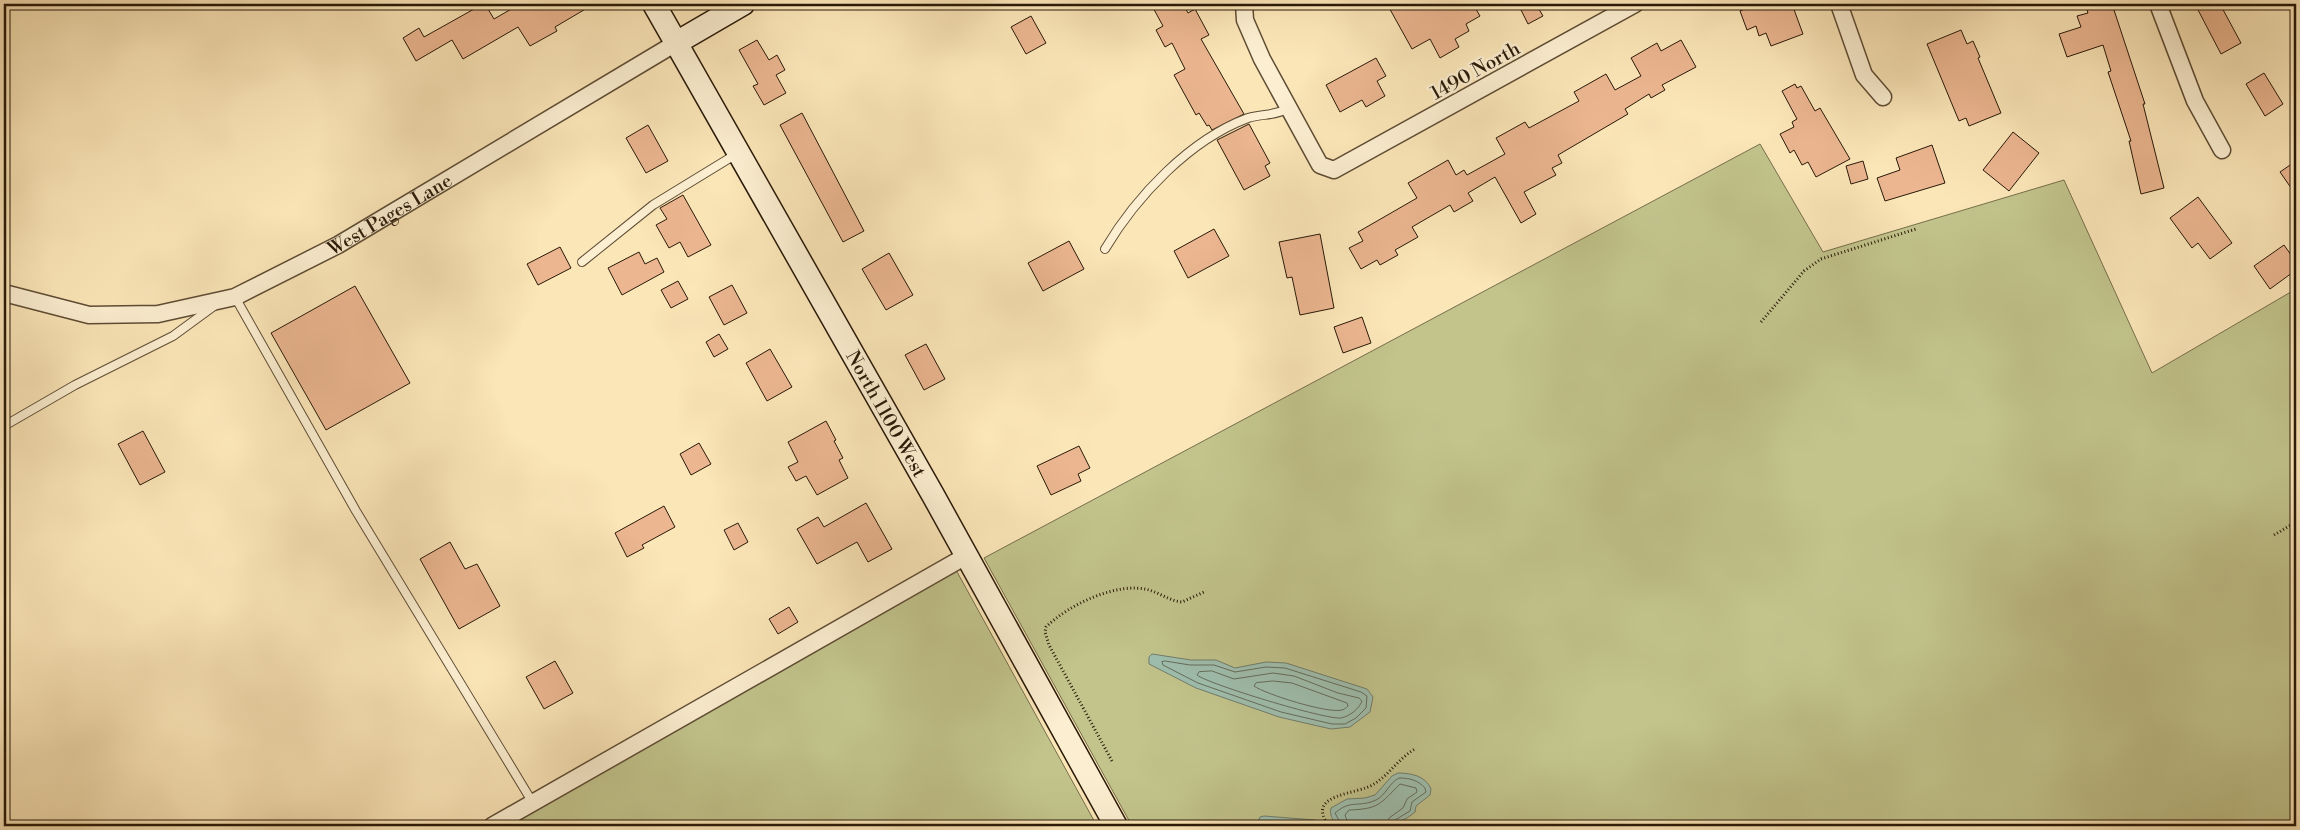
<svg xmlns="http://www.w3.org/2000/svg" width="2300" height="830" viewBox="0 0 2300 830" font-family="'Libre Bodoni',serif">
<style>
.green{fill:#c2c48c;stroke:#766e4a}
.water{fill:#9fc0b0;stroke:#707d6d}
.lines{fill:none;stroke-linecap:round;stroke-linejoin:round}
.shore{stroke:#646c5c;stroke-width:1}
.building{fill:#ebb690;stroke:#291908}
.lane-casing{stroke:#5e4c34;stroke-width:10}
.street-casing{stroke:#5e4c34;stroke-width:19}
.secondary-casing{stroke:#291908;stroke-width:25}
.path{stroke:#291908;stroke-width:3;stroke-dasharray:1 2.5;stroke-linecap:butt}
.lane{stroke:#fcefd1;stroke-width:8}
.street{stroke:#fcefd1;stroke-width:16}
.secondary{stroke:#fcefd1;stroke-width:22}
.labels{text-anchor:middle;stroke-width:5;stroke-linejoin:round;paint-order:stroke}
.street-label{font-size:19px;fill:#291908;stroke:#fcefd1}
</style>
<rect width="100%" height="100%" fill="#fbe6b8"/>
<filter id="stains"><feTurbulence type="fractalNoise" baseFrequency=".004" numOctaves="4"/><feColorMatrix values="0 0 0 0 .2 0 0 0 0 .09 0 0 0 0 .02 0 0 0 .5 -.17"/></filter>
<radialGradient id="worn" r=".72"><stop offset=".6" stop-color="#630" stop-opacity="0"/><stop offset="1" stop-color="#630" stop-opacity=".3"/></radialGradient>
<!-- green -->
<g class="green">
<path d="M1760,144L1823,252L2064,180L2152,373L2296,289V826H1132L984,558Z"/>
<path d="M956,570L1097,826H495Z"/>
</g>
<!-- water -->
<g class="water">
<path d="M1152,654L1191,660H1216L1235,668L1266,662L1286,663L1367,689L1373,697L1370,712L1350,727L1331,729L1279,717L1196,688L1149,664V657Z"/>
<path d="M1398,773C1411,773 1426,776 1431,789L1430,795L1416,806L1415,812C1395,830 1366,826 1339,826C1334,821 1329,817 1331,808L1347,799L1365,798L1375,795L1392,776Z"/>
<path d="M1264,816L1315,820L1318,821L1320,826H1247L1248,823L1258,822L1260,817Z"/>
</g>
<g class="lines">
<!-- shore -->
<g class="shore">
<path d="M1165,661L1190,665H1214L1235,672L1266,667L1285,668L1361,692L1367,696L1366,708L1356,718L1345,724H1332L1281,712L1198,683L1163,665L1162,662Z"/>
<path d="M1212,671L1234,679L1273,673L1294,676L1338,693L1359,698L1362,701C1359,709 1350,716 1341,718C1326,720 1208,684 1197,675L1199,672Z"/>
<path d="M1273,681L1292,683L1347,703L1348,706C1346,708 1345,709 1342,710C1328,714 1265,694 1254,686L1256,683Z"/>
<path d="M1260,826L1266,821L1315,826"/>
<path d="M1342,826L1335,813C1351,799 1359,808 1376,800C1386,795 1389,783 1399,778C1409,778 1418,780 1425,788L1426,792L1412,802L1410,811L1395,820L1393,826"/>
<path d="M1349,826L1345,815L1349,810C1379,809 1380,804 1400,784L1416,788L1417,792L1407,799L1403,808L1389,818L1387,826"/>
</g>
</g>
<!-- building -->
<g class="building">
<path d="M483,4H485L494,19L520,4H594L555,27L557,31L530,46L518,27L463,59L452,40L416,61L403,38L419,28L424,37Z"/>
<path d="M1151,4H1183L1188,13L1195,9L1209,35L1201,39L1244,114L1212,130L1209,125L1207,126L1199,113L1196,115L1174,75L1185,69L1172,43L1165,47L1156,30L1163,26Z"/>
<path d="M1387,4H1473L1480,16L1466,24L1469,31L1455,39L1459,47L1440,58L1430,39L1412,49Z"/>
<path d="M1518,4H1536L1543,16L1528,24Z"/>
<path d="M1747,4H1792L1803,34L1771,46L1766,33L1759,36L1756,26L1747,30L1740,11L1749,7Z"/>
<path d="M2085,4H2112L2145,104H2143L2164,188L2141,194L2129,141H2131L2108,72L2111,71L2103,45L2067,57L2059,34L2081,27L2077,16L2088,13Z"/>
<path d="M2206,4H2220L2241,43L2221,54L2197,8Z"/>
<path d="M1031,16L1046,43L1026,54L1011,27Z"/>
<path d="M1961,30L1967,44L1973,41L1980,57L1978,58L2001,113L1969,126L1966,118L1959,121L1927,44Z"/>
<path d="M757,40L769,60L777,55L785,70L776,75L786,93L764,105L753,86L758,84L739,50Z"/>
<path d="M1681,40L1696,67L1662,85L1665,90L1651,98L1649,94L1625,109L1628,114L1558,155L1562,163L1552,168L1556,175L1524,192L1536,214L1521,223L1495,177L1468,193L1473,201L1454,212L1450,205L1412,227L1418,237L1395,250L1398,255L1380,265L1377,260L1361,269L1349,248L1363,241L1358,232L1417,198L1408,183L1448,160L1456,175L1464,170L1467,175L1505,154L1496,138L1525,122L1529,128L1579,101L1574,92L1606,74L1615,90L1641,76L1631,58L1657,43L1661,51Z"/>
<path d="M1376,58L1386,76L1377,81L1385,96L1366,107L1362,100L1340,112L1326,85Z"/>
<path d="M2264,73L2283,104L2265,116L2246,84Z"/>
<path d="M1795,84L1797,88L1801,86L1815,111L1820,108L1850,159L1816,177L1808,162L1802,165L1794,150L1790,153L1780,134L1794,127L1792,122L1797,119L1782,91Z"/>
<path d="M802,113L864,231L843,242L780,125Z"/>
<path d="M1249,124L1270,163L1265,166L1270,176L1244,190L1217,140Z"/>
<path d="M648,125L668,161L646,173L626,138Z"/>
<path d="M2013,132L2039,153L2009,191L1983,170Z"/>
<path d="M1932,145L1945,183L1885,201L1877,178L1900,170L1896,158Z"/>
<path d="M1863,161L1868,179L1851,184L1846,166Z"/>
<path d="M2296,161V195L2280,172Z"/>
<path d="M683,195L711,245L688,257L680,242L669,248L656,225L667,219L660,208Z"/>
<path d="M2198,197L2232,243L2210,259L2198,243L2192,248L2170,218Z"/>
<path d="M1214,229L1229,256L1188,278L1174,251Z"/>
<path d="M1320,234L1334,308L1300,315L1292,277L1287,278L1279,242Z"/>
<path d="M1069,241L1084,269L1043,291L1028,263Z"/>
<path d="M2284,245L2296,262V270L2270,289L2254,266Z"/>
<path d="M560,247L571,268L538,285L527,264Z"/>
<path d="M639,252L645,264L657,258L664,272L622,295L608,268Z"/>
<path d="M889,253L913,295L886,310L862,269Z"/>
<path d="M678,281L688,299L671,308L661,290Z"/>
<path d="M732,285L747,313L724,325L709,297Z"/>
<path d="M355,286L410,383L326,430L271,333Z"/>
<path d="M1362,317L1371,343L1343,353L1334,327Z"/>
<path d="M719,334L728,349L714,357L706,342Z"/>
<path d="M926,344L945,379L924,390L905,355Z"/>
<path d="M770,349L792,387L767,401L746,363Z"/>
<path d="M826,421L836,440L834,441L843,458L839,460L848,478L817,495L806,476L796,481L788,467L798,462L788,442Z"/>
<path d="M143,431L165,472L140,485L118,444Z"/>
<path d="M699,443L711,464L691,475L680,454Z"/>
<path d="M1079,446L1090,468L1078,474L1081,481L1051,495L1037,466Z"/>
<path d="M866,503L892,549L868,562L857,542L817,564L797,529L818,517L824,527Z"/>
<path d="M664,506L675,527L642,545L644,548L627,557L615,533Z"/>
<path d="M738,523L748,542L734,550L724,530Z"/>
<path d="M450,542L465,569L477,564L500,606L459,629L420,559Z"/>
<path d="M789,607L798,622L778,634L769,619Z"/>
<path d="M555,661L573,693L544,709L526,677Z"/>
</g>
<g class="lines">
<!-- lane casing -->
<g class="lane-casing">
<g id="lane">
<path d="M1105,249C1136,197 1189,140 1248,118C1264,113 1272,117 1289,108"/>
<path d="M582,262L653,205L738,153"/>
<path d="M235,297L356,511L533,803"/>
<path d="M4,426L75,385L173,336L214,306"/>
</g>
</g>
<!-- street casing -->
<g class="street-casing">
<g id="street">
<path d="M1244,4L1245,20L1262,59L1320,165L1334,170L1635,4"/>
<path d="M1839,4L1864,75L1883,97"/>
<path d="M2158,4L2195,101L2222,150"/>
<path id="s1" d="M4,293L89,315L158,314L235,297L338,245L676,43"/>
<path d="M492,826L966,556"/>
</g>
</g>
<!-- secondary casing -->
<g class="secondary-casing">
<g id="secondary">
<path id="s2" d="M654,4L933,495L1116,826"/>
<path d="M676,43L743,4"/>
</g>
</g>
<!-- path -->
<g class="path">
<path d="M1761,322L1804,271L1821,259L1916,229"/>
<path d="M2274,535L2296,522"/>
<path d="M1112,761L1049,645L1045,632L1046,627C1068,605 1118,581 1149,590C1160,593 1170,601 1182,602L1204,592"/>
<path d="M1329,826C1304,793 1358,795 1374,784C1389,775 1399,758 1415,749"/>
</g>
<!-- lane -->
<use href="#lane" class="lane"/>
<!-- street -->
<use href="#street" class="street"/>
<!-- secondary -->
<use href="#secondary" class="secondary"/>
</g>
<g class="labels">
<!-- street labels -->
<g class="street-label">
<text transform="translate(1475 70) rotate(-29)" y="7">1490 North</text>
<text dy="7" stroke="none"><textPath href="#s1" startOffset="411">West Pages Lane</textPath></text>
<text dy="7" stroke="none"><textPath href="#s2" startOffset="471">North 1100 West</textPath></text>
</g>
</g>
<!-- margin -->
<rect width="2300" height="830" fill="none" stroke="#fbe6b8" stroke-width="20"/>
<rect x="5" y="5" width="2290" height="820" fill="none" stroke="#291908" stroke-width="2.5"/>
<rect x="10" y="10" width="2280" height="810" fill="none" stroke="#291908"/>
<rect width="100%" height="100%" filter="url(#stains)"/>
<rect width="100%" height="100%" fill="url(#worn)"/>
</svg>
